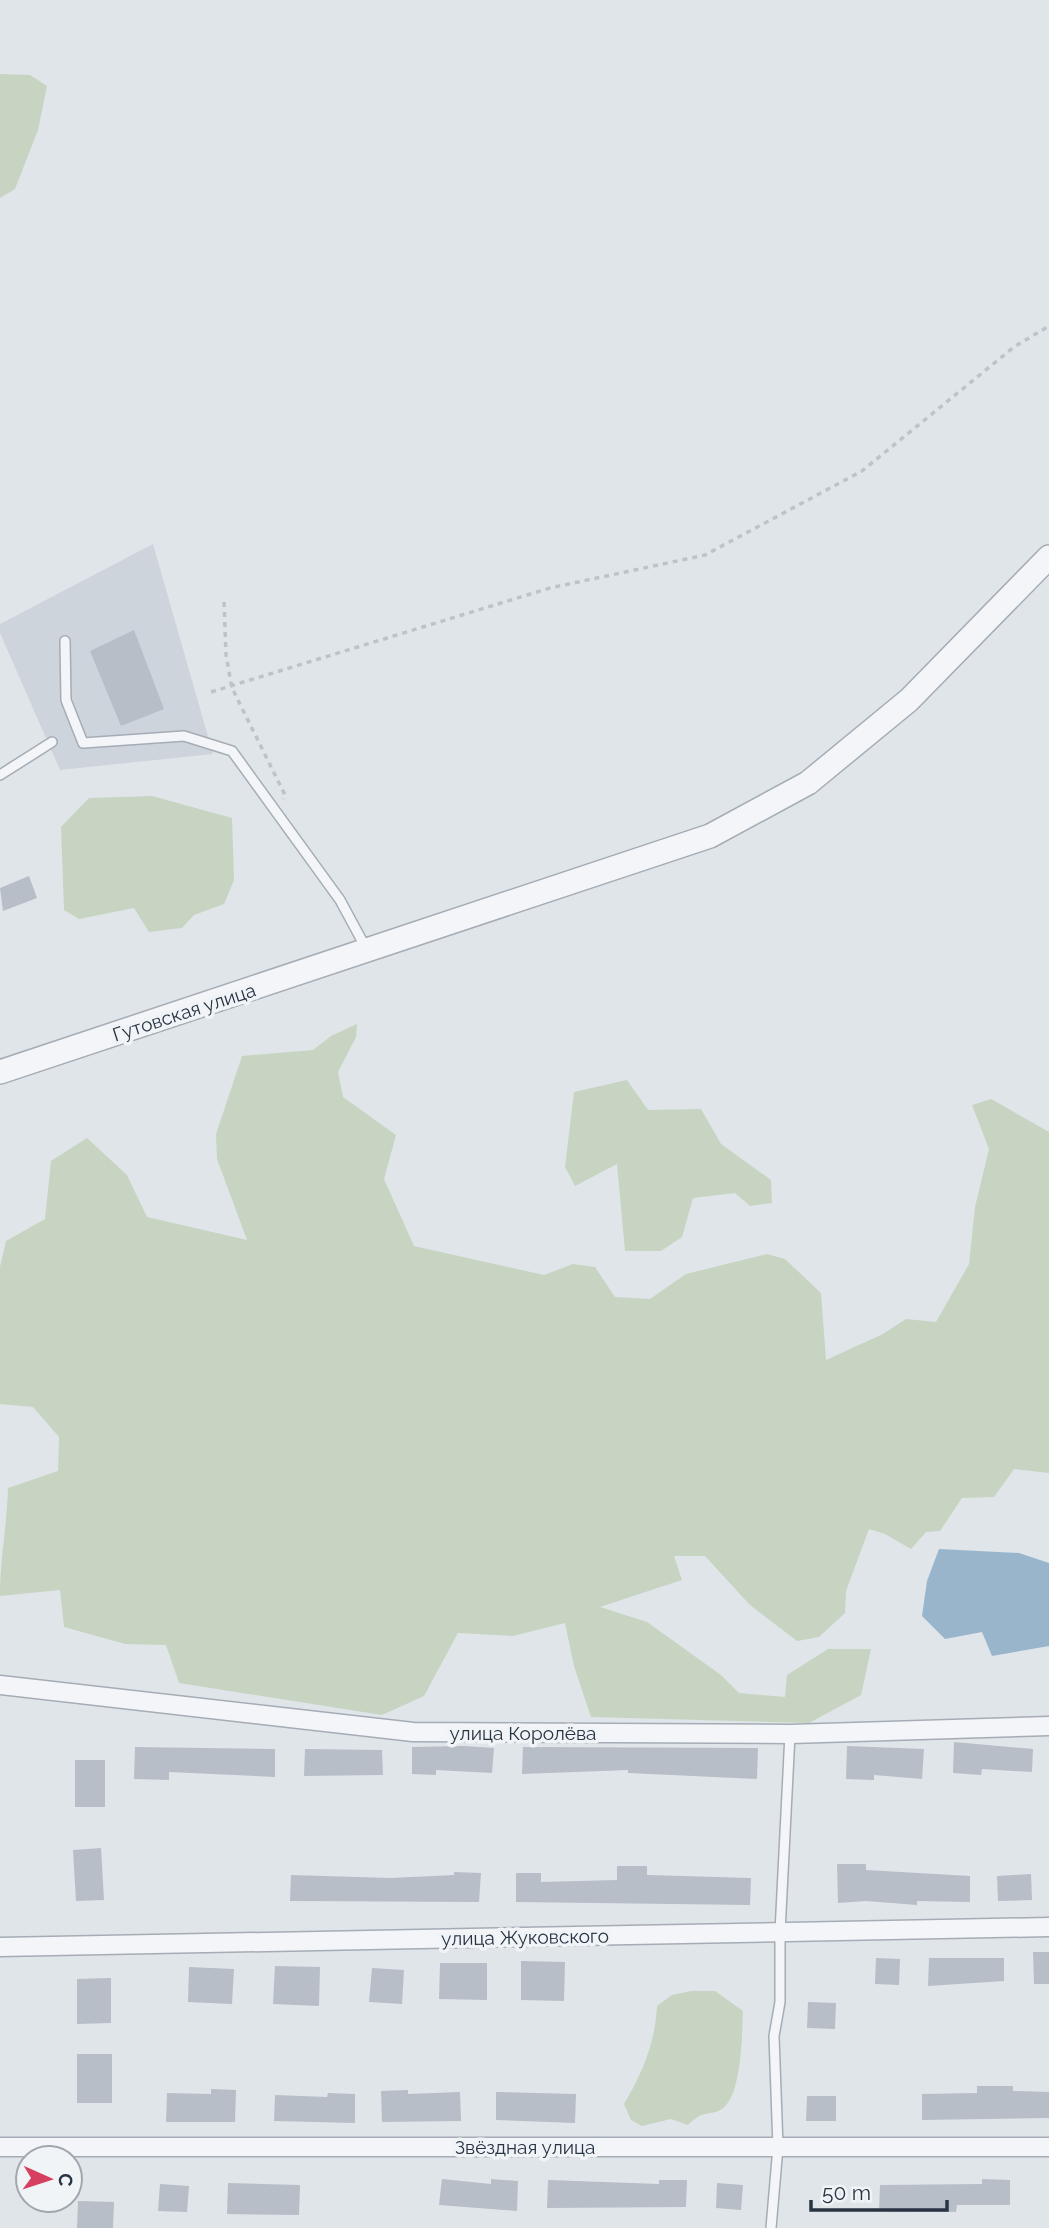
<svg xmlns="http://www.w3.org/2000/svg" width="1049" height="2228" viewBox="0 0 1049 2228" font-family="Raleway,sans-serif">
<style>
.built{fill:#ced4dc}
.green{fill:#c7d4c1}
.water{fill:#99b5cc}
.building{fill:#b7bec8}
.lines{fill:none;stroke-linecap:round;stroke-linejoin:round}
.service-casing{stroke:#a5acb5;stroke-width:12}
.minor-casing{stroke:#a5acb5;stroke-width:21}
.tertiary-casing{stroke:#a5acb5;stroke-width:26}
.path{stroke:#bec3c9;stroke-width:3.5;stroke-dasharray:5 5;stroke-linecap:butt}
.service{stroke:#f3f5f8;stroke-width:9}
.minor{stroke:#f3f5f8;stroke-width:18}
.tertiary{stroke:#f3f5f8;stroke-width:23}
.labels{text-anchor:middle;stroke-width:7;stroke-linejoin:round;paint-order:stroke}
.street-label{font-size:19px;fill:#283343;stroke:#f0f4f7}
</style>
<rect width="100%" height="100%" fill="#e0e5ea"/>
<!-- built -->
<path class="built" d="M153,544L213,754L60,770L0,633V624Z"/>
<!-- green -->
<g class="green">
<path d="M0,74L30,75L47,86L38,130L15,189L0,198Z"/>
<path d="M152,796L232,818L234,880L224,904L194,915L182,928L149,932L134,908L79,919L64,910L61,827L89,798Z"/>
<path d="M357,1024L356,1037L338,1072L343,1097L396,1135L384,1179L414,1246L544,1275L573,1264L595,1267L615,1297L650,1299L686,1274L767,1254L785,1259L821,1293L826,1360L883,1334L906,1319L936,1322L969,1264L975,1207L989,1149L972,1105L991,1099L1049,1132V1473L1014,1469L994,1497L962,1498L940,1531L926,1532L911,1549L885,1534L869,1529L846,1591L845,1613L819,1637L797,1641L750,1605L705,1556H674L682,1580L600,1607L647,1622L721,1675L739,1693L785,1697L787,1675L828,1649H871L861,1695L809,1723L591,1717L574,1666L565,1623L513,1636L458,1633L424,1696L382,1715L179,1683L166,1645L125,1644L64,1627L60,1590L0,1596C0,1559 7,1525 8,1488L58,1471L59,1437L33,1407L0,1404V1267L6,1241L45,1219L51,1161L87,1138L127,1175L147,1217L247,1240L217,1159L216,1134L242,1056L313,1050L331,1036Z"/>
<path d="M627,1080L648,1110L701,1109L721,1144L771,1180L772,1203L750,1206L735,1193L693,1198L682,1237L661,1251H625L617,1164L575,1186L565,1167L574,1092Z"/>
<path d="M691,1991H715L743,2011C742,2034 742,2095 722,2109C709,2117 705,2108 688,2125L671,2119L642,2126L631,2120L624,2104C643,2072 655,2043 657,2006L672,1995Z"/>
</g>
<!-- water -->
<path class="water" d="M939,1549L1019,1553L1049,1563V1646L992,1656L982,1632L945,1639L922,1616L927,1581Z"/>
<!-- building -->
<g class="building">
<path d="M134,630L164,709L121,726L90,651Z"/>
<path d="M29,876L37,898L3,911L0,888Z"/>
<path d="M954,1742L1033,1749L1032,1772L982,1769L981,1775L953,1773Z"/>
<path d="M463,1746L494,1748L492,1773L436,1770V1775L412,1774V1747Z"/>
<path d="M847,1746L924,1749L922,1779L874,1775V1780L846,1779Z"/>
<path d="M135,1747L275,1749V1777L169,1772V1780L134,1779Z"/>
<path d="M523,1747L758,1748L757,1779L628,1773V1770L522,1774Z"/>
<path d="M305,1749L382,1750L383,1775L304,1776Z"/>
<rect x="75" y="1760" width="30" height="47"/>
<path d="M101,1848L104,1900L76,1901L73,1850Z"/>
<path d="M837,1864H866V1870L970,1876V1902L917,1901V1905L866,1901L838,1903Z"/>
<path d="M617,1866H647V1875L751,1878L750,1905L516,1902V1873H541V1882L617,1880Z"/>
<path d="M454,1872L481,1873L479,1902L290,1901L291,1875L391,1878L454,1875Z"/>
<path d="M1031,1874L1032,1900L998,1901L997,1876Z"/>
<path d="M1033,1952H1049V1984H1034Z"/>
<path d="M876,1958L900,1959L899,1985L875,1984Z"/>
<path d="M929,1958H1004V1981L928,1986Z"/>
<path d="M521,1961L565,1962L564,2001L521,2000Z"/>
<path d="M440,1963H487V2000L439,1999Z"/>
<path d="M275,1966L320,1967L319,2006L273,2004Z"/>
<path d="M189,1967L234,1969L232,2004L188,2002Z"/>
<path d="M372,1968L404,1970L402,2004L369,2002Z"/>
<path d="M111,1978V2023L77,2024V1979Z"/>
<path d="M808,2002L836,2003L835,2029L807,2028Z"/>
<rect x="77" y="2054" width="35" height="49"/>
<path d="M977,2086H1013V2091L1049,2092V2118L922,2120V2094L977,2093Z"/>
<path d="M211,2089L236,2090L235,2122H166L167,2093L211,2094Z"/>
<path d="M408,2090V2094L460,2092L461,2121L382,2122L381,2091Z"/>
<path d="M496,2092L576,2094L575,2123L496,2120Z"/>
<path d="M328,2093L355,2094V2123L274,2121L275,2095L327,2097Z"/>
<path d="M807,2096H836V2121H806Z"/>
<path d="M442,2179L491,2184V2179L518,2181L517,2211L439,2205Z"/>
<path d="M982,2179L1010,2180V2205H957L956,2212L879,2211L880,2185L982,2184Z"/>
<path d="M548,2180L659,2184V2180H687L686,2207L547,2208Z"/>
<path d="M228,2183L300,2185L299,2215L227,2214Z"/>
<path d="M717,2183L743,2185L741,2210L716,2208Z"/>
<path d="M160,2184L189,2186L187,2212L158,2211Z"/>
<path d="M78,2201L114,2202L113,2228H77Z"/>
</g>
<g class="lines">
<!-- service casing -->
<g class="service-casing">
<g id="service">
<path d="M65,641L66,700L83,743L184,736L232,751L340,900L367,950"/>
<path d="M0,775L52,742"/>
<path d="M771,2228L778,2147L774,2036L780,2002V1932L790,1734"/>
</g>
</g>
<!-- minor casing -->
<g class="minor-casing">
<g id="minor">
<path d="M0,1685L413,1732L790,1734L1049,1726"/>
<path d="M0,1947L1049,1927"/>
<path d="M0,2147H1049"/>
</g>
</g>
<!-- tertiary casing -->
<g class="tertiary-casing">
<path id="tertiary" d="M0,1072L710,836L808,783L909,700L1049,557"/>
</g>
<!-- path -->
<g class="path">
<path d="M224,602L226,655L232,688L285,795L283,799"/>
<path d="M211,692L550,588L705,555L862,471L1014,347L1049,326"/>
</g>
<!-- service -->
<use href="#service" class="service"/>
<!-- minor -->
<use href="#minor" class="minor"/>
<!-- tertiary -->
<use href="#tertiary" class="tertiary"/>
</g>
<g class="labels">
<!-- street labels -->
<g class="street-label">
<text transform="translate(184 1012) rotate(-18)" y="7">Гутовская улица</text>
<text x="523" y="1740">улица Королёва</text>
<text transform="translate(525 1937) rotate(-1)" y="7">улица Жуковского</text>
<text x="525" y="2154">Звёздная улица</text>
</g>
</g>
<!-- north arrow -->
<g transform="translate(49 2179) rotate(93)"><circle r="33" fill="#f0f4f7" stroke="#a0a7af" stroke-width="2"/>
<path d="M0-5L12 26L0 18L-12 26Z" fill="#d63f5f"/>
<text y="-10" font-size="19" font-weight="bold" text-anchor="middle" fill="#283343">С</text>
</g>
<!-- scale -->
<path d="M811 2200v10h136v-10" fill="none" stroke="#283343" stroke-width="3.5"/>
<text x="822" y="2200" font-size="21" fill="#283343" stroke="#f0f4f7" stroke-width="5" paint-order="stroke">50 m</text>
</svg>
